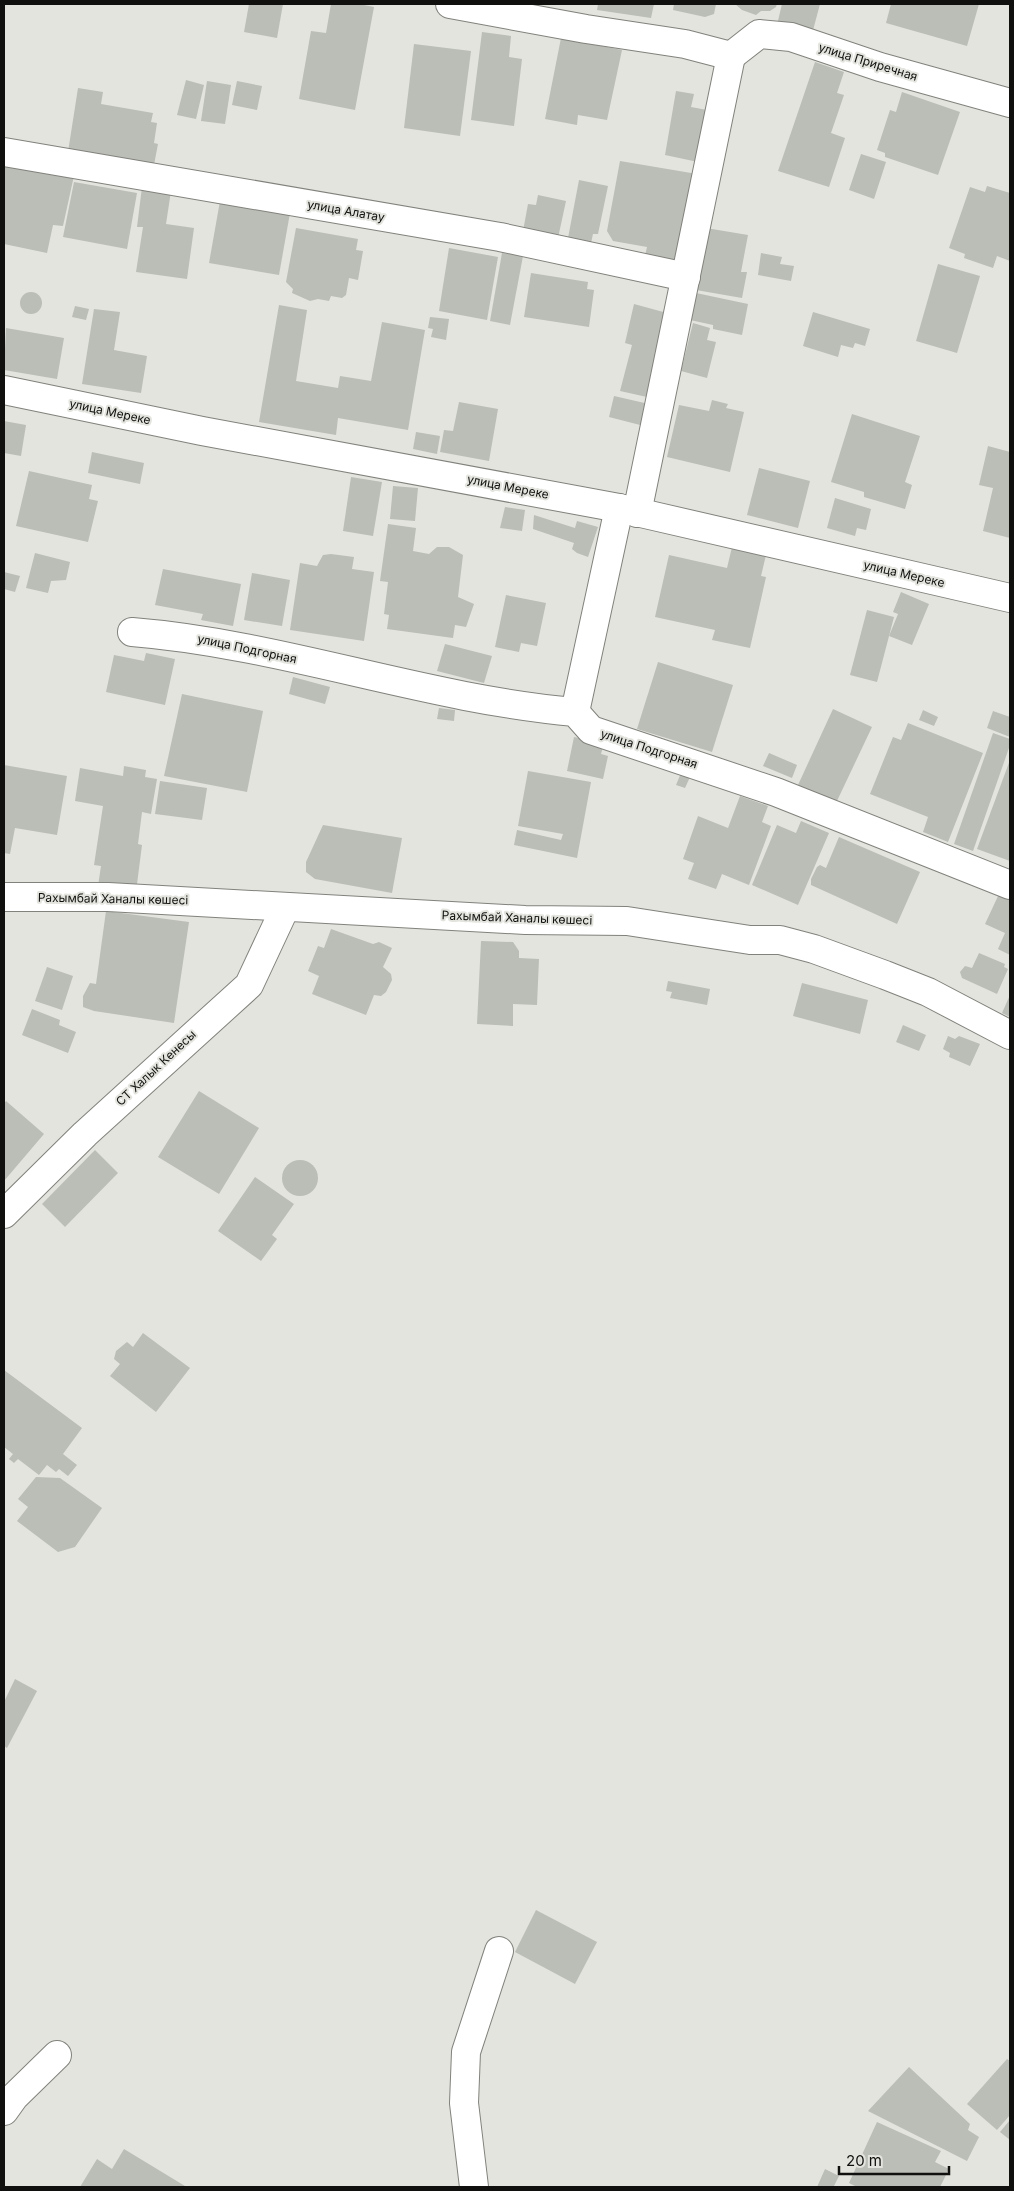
<svg xmlns="http://www.w3.org/2000/svg" width="1014" height="2191" viewBox="0 0 1014 2191" font-family="Inter,sans-serif">
<style>
.building{fill:#bbbdb7}
.lines{fill:none;stroke-linecap:round;stroke-linejoin:round}
.minor-casing{stroke:#81827c;stroke-width:30}
.tertiary-casing{stroke:#81827c;stroke-width:30}
.minor{stroke:#fff;stroke-width:28}
.tertiary{stroke:#fff;stroke-width:28}
.labels{text-anchor:middle;stroke-width:4;stroke-linejoin:round;paint-order:stroke}
.street-label{font-size:12px;fill:#10110f;stroke:#e3e4de}
</style>
<rect width="100%" height="100%" fill="#e3e4de"/>
<!-- building -->
<g class="building">
<path d="M249,4H283L277,38L244,32Z"/>
<path d="M331,4H359L374,7L355,110L299,99L311,31L326,33Z"/>
<path d="M598,4H654L651,18L597,10Z"/>
<path d="M674,4H716L714,14L705,17L673,10Z"/>
<path d="M735,4H777L776,7L770,11H761L756,15L742,10Z"/>
<path d="M782,4H820L812,34L777,25Z"/>
<path d="M891,4H979L967,46L886,23Z"/>
<path d="M482,32L511,36L509,57L522,59L514,126L471,120Z"/>
<path d="M561,38L622,50L607,120L578,115L577,125L545,119Z"/>
<path d="M414,44L471,51L460,136L404,128Z"/>
<path d="M815,62L844,72L837,93L844,95L831,133L845,138L829,187L778,171Z"/>
<path d="M186,80L204,85L196,119L177,115Z"/>
<path d="M207,81L231,85L225,124L201,121Z"/>
<path d="M237,81L262,86L257,110L232,105Z"/>
<path d="M78,88L103,92L101,104L153,113L151,122L157,123L154,143L158,144L153,170L68,152Z"/>
<path d="M676,91L694,94L691,107L707,110L698,162L665,155Z"/>
<path d="M902,92L960,112L938,175L885,157V153L877,150L890,110L896,112Z"/>
<path d="M861,154L886,162L874,199L849,190Z"/>
<path d="M4,157L75,171L63,226L53,225L47,253L4,244Z"/>
<path d="M620,161L697,174L680,266L644,260L647,247L613,241L607,231Z"/>
<path d="M579,180L608,186L598,234H593L591,243L568,238Z"/>
<path d="M74,182L137,193L127,249L63,237Z"/>
<path d="M987,186L1010,193V261L997,256L993,268L964,258L965,254L949,248L970,187L985,192Z"/>
<path d="M142,187L171,191L166,224L194,228L187,279L136,272L143,227H137Z"/>
<path d="M538,195L566,201L558,238L523,231L528,204L536,205Z"/>
<path d="M220,201L290,213L279,275L209,263Z"/>
<path d="M296,228L358,239L356,250L363,251L358,280L349,278L346,295L342,298L331,296L329,301L318,299L310,301L292,293L293,289L286,282Z"/>
<path d="M706,228L748,235L741,272H747L742,298L696,290Z"/>
<path d="M449,248L498,257L487,320L439,311Z"/>
<path d="M502,253L523,256L510,325L490,321Z"/>
<path d="M761,253L782,257L780,264L794,266L791,281L758,275Z"/>
<path d="M938,264L980,276L957,353L916,341Z"/>
<path d="M531,273L588,282L587,289L594,290L589,327L524,317Z"/>
<circle cx="31" cy="303" r="11"/>
<path d="M696,293L748,304L742,335L713,329V325L690,320Z"/>
<path d="M634,304L667,313L647,397L620,391L632,345L625,343Z"/>
<path d="M279,305L307,310L296,381L338,388L340,376L371,381L382,322L425,330L408,430L338,418L336,435L259,422Z"/>
<path d="M75,306L89,309L86,320L72,317Z"/>
<path d="M94,309L120,312L114,350L147,356L141,393L82,384Z"/>
<path d="M813,312L870,329L865,346L855,343L853,348L841,345L838,357L803,346Z"/>
<path d="M430,317L449,319L446,340L431,337L433,329L428,328Z"/>
<path d="M693,323L710,328L707,340L716,342L707,378L681,371Z"/>
<path d="M6,328L64,338L57,379L4,370Z"/>
<path d="M614,396L649,404L644,426L609,417Z"/>
<path d="M712,400L728,404L726,408L744,412L730,472L667,457L679,405L709,411Z"/>
<path d="M459,402L498,409L489,461L440,452L444,430L453,431Z"/>
<path d="M852,414L920,436L905,482L912,485L905,509L864,497V492L831,482Z"/>
<path d="M4,421L26,425L21,456L4,453Z"/>
<path d="M416,432L440,436L437,454L413,449Z"/>
<path d="M988,446L1010,452V538L983,531L993,488L979,485Z"/>
<path d="M92,452L144,463L140,484L88,473Z"/>
<path d="M759,468L810,481L798,528L747,515Z"/>
<path d="M29,471L92,485L89,499L98,501L88,542L16,526Z"/>
<path d="M351,477L382,482L373,536L343,531Z"/>
<path d="M393,486L418,488L415,521L390,519Z"/>
<path d="M835,498L871,509L866,530L857,528L855,536L827,528Z"/>
<path d="M505,507L525,510L522,531L500,528Z"/>
<path d="M534,515L575,528L577,521L598,527L588,557L577,553L572,549L574,543L533,529Z"/>
<path d="M388,524L416,528L413,551L429,554L437,547H449L463,555L458,597L474,604L466,627L455,625L453,638L387,629L389,615L384,614L388,582L380,581Z"/>
<path d="M732,547L766,555L761,576L766,577L750,648L712,640L715,630L655,617L669,555L727,568Z"/>
<path d="M35,553L70,562L66,580L51,581L48,593L26,588Z"/>
<path d="M331,554L354,557L352,569L374,572L364,641L290,630L300,563L317,566L323,555Z"/>
<path d="M163,569L241,584L233,626L201,620L203,614L155,605Z"/>
<path d="M4,572L20,576L15,592L4,589Z"/>
<path d="M252,573L290,580L282,626L244,620Z"/>
<path d="M901,592L929,604L912,645L889,636L898,614L893,612Z"/>
<path d="M506,595L546,603L537,646L521,643L519,652L495,647Z"/>
<path d="M867,610L894,617L877,682L850,675Z"/>
<path d="M445,644L492,656L484,683L437,671Z"/>
<path d="M146,653L175,659L165,705L106,692L114,655L144,661Z"/>
<path d="M658,662L733,685L712,752L637,729Z"/>
<path d="M293,677L330,687L325,704L289,694Z"/>
<path d="M182,694L263,711L247,792L164,776Z"/>
<path d="M439,708L455,710L454,721L437,719Z"/>
<path d="M833,709L872,727L836,803L798,785Z"/>
<path d="M923,710L938,717L934,726L919,720Z"/>
<path d="M993,711L1010,717V737L987,728Z"/>
<path d="M908,723L983,753L948,842L923,832L928,817L870,794L893,737L901,740Z"/>
<path d="M993,733L1010,739V745L973,851L954,844Z"/>
<path d="M574,737L604,743L601,754L608,756L603,779L567,771Z"/>
<path d="M769,753L797,765L792,778L763,766Z"/>
<path d="M1010,760V861L977,849Z"/>
<path d="M4,765L67,776L57,835L15,828L10,854L4,853Z"/>
<path d="M124,766L146,770L145,777L157,779L151,814L142,812L138,844L142,845L136,892L98,886L101,866L94,865L103,806L75,801L80,768L123,776Z"/>
<path d="M528,771L591,782L577,858L514,845L517,830L561,840L563,834L518,826Z"/>
<path d="M681,773L690,777L685,788L676,785Z"/>
<path d="M160,781L207,788L202,820L155,814Z"/>
<path d="M740,796L768,806L762,822L771,826L749,885L722,874L716,889L688,879L694,863L683,859L698,816L728,828Z"/>
<path d="M801,821L829,833L798,905L752,885L777,825L796,833Z"/>
<path d="M323,825L402,838L392,893L315,879L306,872V862Z"/>
<path d="M839,837L920,872L897,924L811,885V879L817,867L820,865L826,868Z"/>
<path d="M999,894L1010,899V955L998,949L1005,933L985,924Z"/>
<path d="M106,911L189,922L174,1023L94,1011L83,1007V996L90,983L96,984Z"/>
<path d="M331,929L373,944L379,942L392,948L383,967L391,974L392,980L386,992L381,996L374,995L366,1015L312,994L319,976L308,971L318,946L324,948Z"/>
<path d="M481,941L513,942L519,951V958L539,959L537,1005L513,1004V1026L477,1024Z"/>
<path d="M979,953L1005,964L1004,967L1008,969L997,994L962,978L960,972L965,966L972,968Z"/>
<path d="M47,967L73,976L62,1010L35,1001Z"/>
<path d="M668,981L710,989L707,1005L670,998L672,992L666,991Z"/>
<path d="M802,983L868,1000L860,1034L793,1016Z"/>
<path d="M1010,995V1017L1002,1013Z"/>
<path d="M32,1009L60,1020L59,1025L76,1032L68,1053L22,1035Z"/>
<path d="M903,1025L926,1035L919,1051L896,1042Z"/>
<path d="M948,1036L955,1039L959,1036L980,1044L970,1066L949,1057L950,1053L943,1049Z"/>
<path d="M199,1091L259,1128L219,1194L158,1157Z"/>
<path d="M6,1101L44,1134L4,1181V1104Z"/>
<path d="M95,1150L118,1173L65,1227L42,1204Z"/>
<circle cx="300" cy="1178" r="18"/>
<path d="M255,1177L294,1204L272,1235L277,1239L261,1261L218,1231Z"/>
<path d="M143,1333L190,1368L156,1412L110,1376L120,1364L114,1359L116,1351L127,1342L133,1347Z"/>
<path d="M4,1370L82,1428L63,1454L77,1465L68,1476L59,1469L56,1472L47,1465L39,1475L18,1459L14,1463L9,1459L13,1454L4,1447Z"/>
<path d="M36,1477L60,1478L102,1508L75,1547L58,1552L17,1521L28,1507L18,1499Z"/>
<path d="M15,1679L37,1691L7,1748L4,1746V1702Z"/>
<path d="M536,1910L597,1942L575,1984L515,1952Z"/>
<path d="M1007,2059L1010,2061V2115L997,2130L967,2104Z"/>
<path d="M909,2067L970,2124L968,2130L979,2137L967,2161L868,2111Z"/>
<path d="M1010,2120V2140L1000,2132Z"/>
<path d="M877,2122L941,2151L935,2162L949,2169L940,2187H857L849,2183Z"/>
<path d="M124,2149L185,2186V2187H80L97,2159L112,2169Z"/>
<path d="M825,2169L839,2176L834,2186L838,2187H817Z"/>
</g>
<g class="lines">
<!-- minor casing -->
<g class="minor-casing">
<g id="minor">
<path d="M450,4L586,29L685,44L731,56"/>
<path d="M731,56L759,34L791,37L880,67L1010,103"/>
<path d="M4,152L500,237L686,277"/>
<path d="M637,513L731,56"/>
<path d="M132,632C282,644 425,699 575,712L591,730L776,792L1010,885"/>
<path d="M575,712L619,508"/>
<path d="M4,897H108L525,920L627,921L750,940H780L814,949L885,975L928,992L1010,1035"/>
<path d="M4,1214L85,1134L249,985L285,908"/>
<path d="M4,2111L14,2097L57,2055"/>
<path d="M474,2187L464,2103L466,2052L499,1951"/>
</g>
</g>
<!-- tertiary casing -->
<g class="tertiary-casing">
<path id="tertiary" d="M4,390L202,431L619,508L1010,598"/>
</g>
<!-- minor -->
<use href="#minor" class="minor"/>
<!-- tertiary -->
<use href="#tertiary" class="tertiary"/>
</g>
<g class="labels">
<!-- street labels -->
<g class="street-label">
<text transform="translate(868 62) rotate(17)" y="4">улица Приречная</text>
<text transform="translate(346 211) rotate(10)" y="4">улица Алатау</text>
<text transform="translate(110 412) rotate(12)" y="4">улица Мереке</text>
<text transform="translate(508 487) rotate(11)" y="4">улица Мереке</text>
<text transform="translate(904 574) rotate(13)" y="4">улица Мереке</text>
<text transform="translate(247 649) rotate(12)" y="4">улица Подгорная</text>
<text transform="translate(649 749) rotate(18)" y="4">улица Подгорная</text>
<text transform="translate(113 899) rotate(1)" y="4">Рахымбай Ханалы көшесі</text>
<text transform="translate(517 918) rotate(2)" y="4">Рахымбай Ханалы көшесі</text>
<text transform="translate(156 1068) rotate(-43)" y="4">СТ Халык Кенесы</text>
</g>
</g>
<!-- border -->
<rect width="1014" height="2191" fill="none" stroke="#10110f" stroke-width="10"/>
<!-- scale -->
<path d="M839 2166v8h110v-8" fill="none" stroke="#10110f" stroke-width="2.5"/>
<text x="846" y="2166" font-size="15" fill="#10110f" stroke="#e3e4de" stroke-width="4" paint-order="stroke">20 m</text>
</svg>
